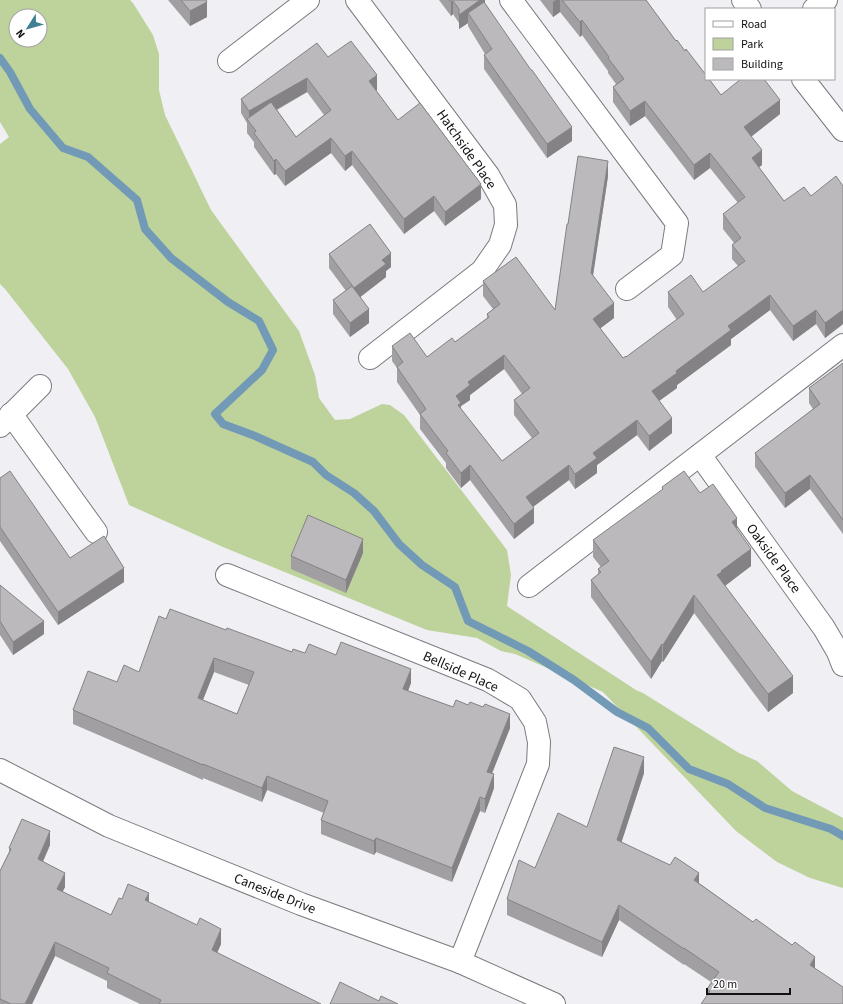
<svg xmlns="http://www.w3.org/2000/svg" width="843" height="1004" viewBox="0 0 843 1004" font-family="'Source Sans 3',sans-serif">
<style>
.green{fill:#bed39c;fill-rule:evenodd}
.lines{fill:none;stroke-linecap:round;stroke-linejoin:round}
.stream{stroke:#729ab6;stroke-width:8}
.minor-casing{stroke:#7a7a7e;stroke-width:24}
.tertiary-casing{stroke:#7a7a7e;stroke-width:24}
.minor{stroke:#fff;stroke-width:22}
.tertiary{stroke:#fff;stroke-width:22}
.wall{fill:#a29fa3;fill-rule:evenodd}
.shaded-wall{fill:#848284}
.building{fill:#bcb9bd;stroke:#848284;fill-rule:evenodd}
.labels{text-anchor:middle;stroke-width:3;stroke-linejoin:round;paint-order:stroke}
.street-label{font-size:14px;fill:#121214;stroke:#fff}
</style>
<rect width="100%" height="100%" fill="#efeff4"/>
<!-- green -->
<path class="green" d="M0,0H130L133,3L153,35L159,54V90L165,115L211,210L299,331L315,375L319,398L335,420L350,419L382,404L390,405L404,415L507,550L511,575L507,606L636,690L643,693L739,753L757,761L792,791L843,818V888L810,878L777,862L736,831L603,692L515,654L501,651L477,638L427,630L223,547L129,505L95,417L68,369L5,289L0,284V144L9,137L0,122ZM16,16H40V40H16Z"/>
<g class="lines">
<!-- stream -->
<path class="stream" d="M0,58L10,72L30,109L63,148L88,157L137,200L145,229L171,258L228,302L259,321L273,350L262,370L215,414L223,424L255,436L313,462L326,475L354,493L374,511L399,544L422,565L455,587L468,621L528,651L574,680L617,712L648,728L689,769L728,784L765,808L831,829L843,836"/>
<!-- minor casing -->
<g class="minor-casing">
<g id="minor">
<path d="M357,0L488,175L505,205L506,225L500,245L482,271L370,358"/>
<path d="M511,0L677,223L672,255L627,289"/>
<path d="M229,61L308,0"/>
<path d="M11,414L96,532"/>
<path d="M0,426L40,386"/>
<path d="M700,455L824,628L838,652L843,665"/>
<path d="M227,575L488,680L520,699L535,722L539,742L538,764L460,962"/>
<path d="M529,586L843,345"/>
<path d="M0,770L109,826L301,904L460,962L554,1004"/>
</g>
</g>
<!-- tertiary casing -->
<g class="tertiary-casing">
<g id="tertiary">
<path d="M743,0L750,9"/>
<path d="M814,9L826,0"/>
<path d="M803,79L843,130"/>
</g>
</g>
<!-- minor -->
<use href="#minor" class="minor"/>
<!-- tertiary -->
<use href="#tertiary" class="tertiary"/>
</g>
<!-- wall -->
<g class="wall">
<path d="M168,0H206L207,17L190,26Z"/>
<path d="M439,0H485V4L572,141L547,158L484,69V55L485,54L468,26V23L459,29V23L453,14L451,16Z"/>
<path d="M540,0H646L676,41L721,95L780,114L751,137L762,165L759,167L784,201L811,196L843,186V324L825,338L816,324L793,341L770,310L731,339V345L677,385V388L659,401L672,433L649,451L637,435L597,465V473L575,489L569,480L533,507L534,523L514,539L470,480L461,488L446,468V463L420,429V415L397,382V368L392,361V346L427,357L455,342L487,318V314L493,309L483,296V281L555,310L568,224L608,176L593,276L614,318L600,328L623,358L626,357L677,320L668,307V292H703L738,266L732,259V245L734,243L723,229V214L738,203L710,168L694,180L645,116L630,126L613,102V87L616,84L608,73V71L582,35L580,37L560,12L553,17ZM504,369L522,394L514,400V415L532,438L502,461L461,409V406L470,400V395Z"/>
<path d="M328,57L377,90L376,91L398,120L481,199L445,226L434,211L404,234L352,165L345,171L331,153L285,186L276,174L274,175L254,147V142L247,133V123L241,113V99ZM307,92L324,115L296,137L277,110Z"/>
<path d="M329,254L391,267L386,271V277L360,297L369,323L350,337L333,314V300L346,291L329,268Z"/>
<path d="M843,363V534L810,489L785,508L755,467V453L813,409L809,403V388Z"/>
<path d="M0,478L70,558L124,582L58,625L0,541Z"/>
<path d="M662,487L700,493L737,529L751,566L725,586L793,693L768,712L694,613L663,662L662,661L651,679L591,597V580L598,574V569L601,567L593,557V540L662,490Z"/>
<path d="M363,553L346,593L291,569V556Z"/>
<path d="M0,585L44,634L13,655L0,635Z"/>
<path d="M166,619L226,630L292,652L305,653L411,683L408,691L510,728L492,773L494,788L485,813L480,811L452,882L376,852L374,855L321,834V820L324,813L267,790L262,802L203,778V780L73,724V710L117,682L139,672ZM214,672L249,685L237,714L203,700Z"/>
<path d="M644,773L621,843L699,883L753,922L792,945L815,957L707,996V989L711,982L684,964V965L619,920L602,957L507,915V899L535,868L587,827Z"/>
<path d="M50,845L43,861L65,887L62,892L111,915L122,899L149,902L221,944L217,953L321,1004H140L107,988V981L55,956L32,1004H0V871L9,852V848Z"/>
</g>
<!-- shaded-wall -->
<g class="shaded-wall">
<path d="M480,0H485V11L468,13V23L459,29V15Z"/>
<path d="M556,0H560V12L553,17V2Z"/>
<path d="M453,1V14L451,16V2Z"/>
<path d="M207,2V17L190,26V11Z"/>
<path d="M582,20V35L580,37V22Z"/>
<path d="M377,75V90L369,96V81Z"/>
<path d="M307,78V92L251,124L249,122V111Z"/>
<path d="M780,100V114L744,142V127Z"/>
<path d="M645,101V116L630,126V111Z"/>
<path d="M572,127V141L547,158V144Z"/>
<path d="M331,138V153L285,186V171Z"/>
<path d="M762,150V165L752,173V158Z"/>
<path d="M352,151V165L345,171V156Z"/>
<path d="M710,153V168L694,180V165Z"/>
<path d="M276,159V174L274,175V161Z"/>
<path d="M608,161V176L591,288V273Z"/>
<path d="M481,184V199L445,226V212Z"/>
<path d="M434,196V211L404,234V219Z"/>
<path d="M391,253V267L386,271V277L354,302V288L382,260Z"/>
<path d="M770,295V310L731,339V345L677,385V388L652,406V391L728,326Z"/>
<path d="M614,303V318L593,334V319Z"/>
<path d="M369,309V323L350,337V323Z"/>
<path d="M816,310V324L793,341V326Z"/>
<path d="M843,310V324L825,338V323Z"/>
<path d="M504,355V369L470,395V400L461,406V418L456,396L468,382Z"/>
<path d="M672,418V433L649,451V436Z"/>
<path d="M637,420V435L597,465V473L575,489V474L593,453Z"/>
<path d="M470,465V480L461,488V473Z"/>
<path d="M569,465V480L526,512V497Z"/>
<path d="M810,475V489L785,508V493Z"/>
<path d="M534,508V523L514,539V524Z"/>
<path d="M737,518V535L732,522Z"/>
<path d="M363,539V553L346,593V580Z"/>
<path d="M751,549V566L722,588L717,575L721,571Z"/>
<path d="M124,568V582L58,625V612Z"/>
<path d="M694,595V613L663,662V645Z"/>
<path d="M44,621V634L13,655V642Z"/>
<path d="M662,644V661L651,679V662Z"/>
<path d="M214,658V672L198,712V698Z"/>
<path d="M411,669V683L403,703V689Z"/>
<path d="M793,676V693L768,712V694Z"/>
<path d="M510,714V728L487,786V772Z"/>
<path d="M644,757V773L617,856V840Z"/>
<path d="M494,774V788L485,813V799Z"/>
<path d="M267,776V790L262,802V788Z"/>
<path d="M480,797V811L452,882V868Z"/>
<path d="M50,831V845L38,873V859Z"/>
<path d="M376,838V852L374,855V841Z"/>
<path d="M65,873V887L57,903V889Z"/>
<path d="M699,873V889L694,880Z"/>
<path d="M149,893V908L145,900Z"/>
<path d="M619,905V920L602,957V942Z"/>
<path d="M221,929V944L212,964V950Z"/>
<path d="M55,942V956L32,1004H25Z"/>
<path d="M815,957V972L810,965Z"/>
</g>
<!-- building -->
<g class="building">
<path d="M181,0H206L207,2L190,11Z"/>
<path d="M449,0H480L459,15V9L453,1L451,2Z"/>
<path d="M562,0H646L676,41L677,40L685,51L686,49L706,75V79H709L721,95L741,79H764L780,100L744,127L762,150L752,158L784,201L804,187L811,196L836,176L843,186V310L825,323L816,310L793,326L770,295L728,326L731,330L676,371L677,373L652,391L672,418L649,436L637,420L593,453L597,458L575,474L569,465L526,497L534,508L514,524L470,465L461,473L446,453L448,451L420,414L426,409L397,367L403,362L392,346L410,333L427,357L452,338L455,342L489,317L487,314L500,304L483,281L516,257L555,310L567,224H568L578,156L608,161L591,273L614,303L593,319L623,358L626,356V357L684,314L668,292L691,275L703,292L745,261L732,245L741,238L723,214L745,197L710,153L694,165L645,101L630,111L613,87L624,79L608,58L609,57L582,20L580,22ZM504,355L530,388L514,400L539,433L502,461L458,405L461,403L456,396L470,385L468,382Z"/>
<path d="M484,2L531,70H532L572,127L547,144L484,55L492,49L468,13Z"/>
<path d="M351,41L377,75L369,81L398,120L420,103L481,184L445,212L434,196L404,219L352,151L345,156L331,138L285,171L276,159L274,161L254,133L256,131L247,119L271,102L296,137L331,110L307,78L249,111L241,99L317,43L328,57Z"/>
<path d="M370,224L391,253L382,260L386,264L354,288L329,254Z"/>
<path d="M352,286L369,309L350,323L333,300Z"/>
<path d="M843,363V520L810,475L785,493L755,453L820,404L809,388Z"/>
<path d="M10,471L70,558L104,536L124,568L58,612L0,527V478Z"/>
<path d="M684,471L700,493L713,484L737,518L732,522L751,549L721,571L722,572L717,575L793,676L768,694L694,595L663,645L662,644L651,662L591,580L601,572L598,569L609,561L593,540L663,489L662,487Z"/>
<path d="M308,515L363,539L346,580L291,556Z"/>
<path d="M0,585L44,621L13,642L0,621Z"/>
<path d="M170,609L226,630L227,628L292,652L293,649L305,653L309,644L336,655L341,642L411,669L403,689L453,707L456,700L468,705L470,702L483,707L485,704L510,714L487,772L494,774L485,799L480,797L452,868L376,838L374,841L321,820L328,801L267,776L262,788L203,764V765L73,710L88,671L117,682L124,665L139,672L159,616L166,619ZM214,658L254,672L237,714L198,698Z"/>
<path d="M614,747L644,757L617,840L670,865L675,857L699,873L694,880L753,922L756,919L792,945L795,942L815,957L810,965L843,987V1004H701L710,991L707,989L719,972L684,948V949L619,905L602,942L507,899L519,860L535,868L558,813L587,827Z"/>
<path d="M22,819L50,831L38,859L65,873L57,889L111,915L119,898L122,899L128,884L149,893L145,900L197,925L200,918L221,929L212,950L216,952L321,1004H159L161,1000L107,973L109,968L55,942L25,1004H11L0,999V871L11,849L9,848Z"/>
<path d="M340,982L379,1001L381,996L398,1004H330Z"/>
</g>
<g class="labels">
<!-- street labels -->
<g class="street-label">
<text transform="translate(467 149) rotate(55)" y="5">Hatchside Place</text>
<text transform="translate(774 558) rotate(54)" y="5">Oakside Place</text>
<text transform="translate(461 671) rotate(24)" y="5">Bellside Place</text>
<text transform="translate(275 893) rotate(22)" y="5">Caneside Drive</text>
</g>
</g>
<!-- legend -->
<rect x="705" y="8" width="130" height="72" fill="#ffffff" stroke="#a0a0a1"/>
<rect x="713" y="21" width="20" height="6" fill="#ffffff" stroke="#a0a0a1"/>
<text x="741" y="28" font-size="12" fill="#121214">Road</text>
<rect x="713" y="38" width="20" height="12" fill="#bed39c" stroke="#a0a0a1"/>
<text x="741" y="48" font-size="12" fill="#121214">Park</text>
<rect x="713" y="58" width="20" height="12" fill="#bcb9bd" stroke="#a0a0a1"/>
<text x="741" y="68" font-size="12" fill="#121214">Building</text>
<!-- north arrow -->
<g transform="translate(28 28) rotate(233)"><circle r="19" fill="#ffffff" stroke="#a0a0a1"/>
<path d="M0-3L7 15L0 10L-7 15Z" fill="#418094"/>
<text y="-6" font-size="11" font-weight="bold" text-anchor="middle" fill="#121214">N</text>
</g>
<!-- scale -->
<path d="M707 988v6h83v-6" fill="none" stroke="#121214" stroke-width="2"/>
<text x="713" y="988" font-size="12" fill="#121214" stroke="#ffffff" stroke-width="3" paint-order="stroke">20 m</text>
</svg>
